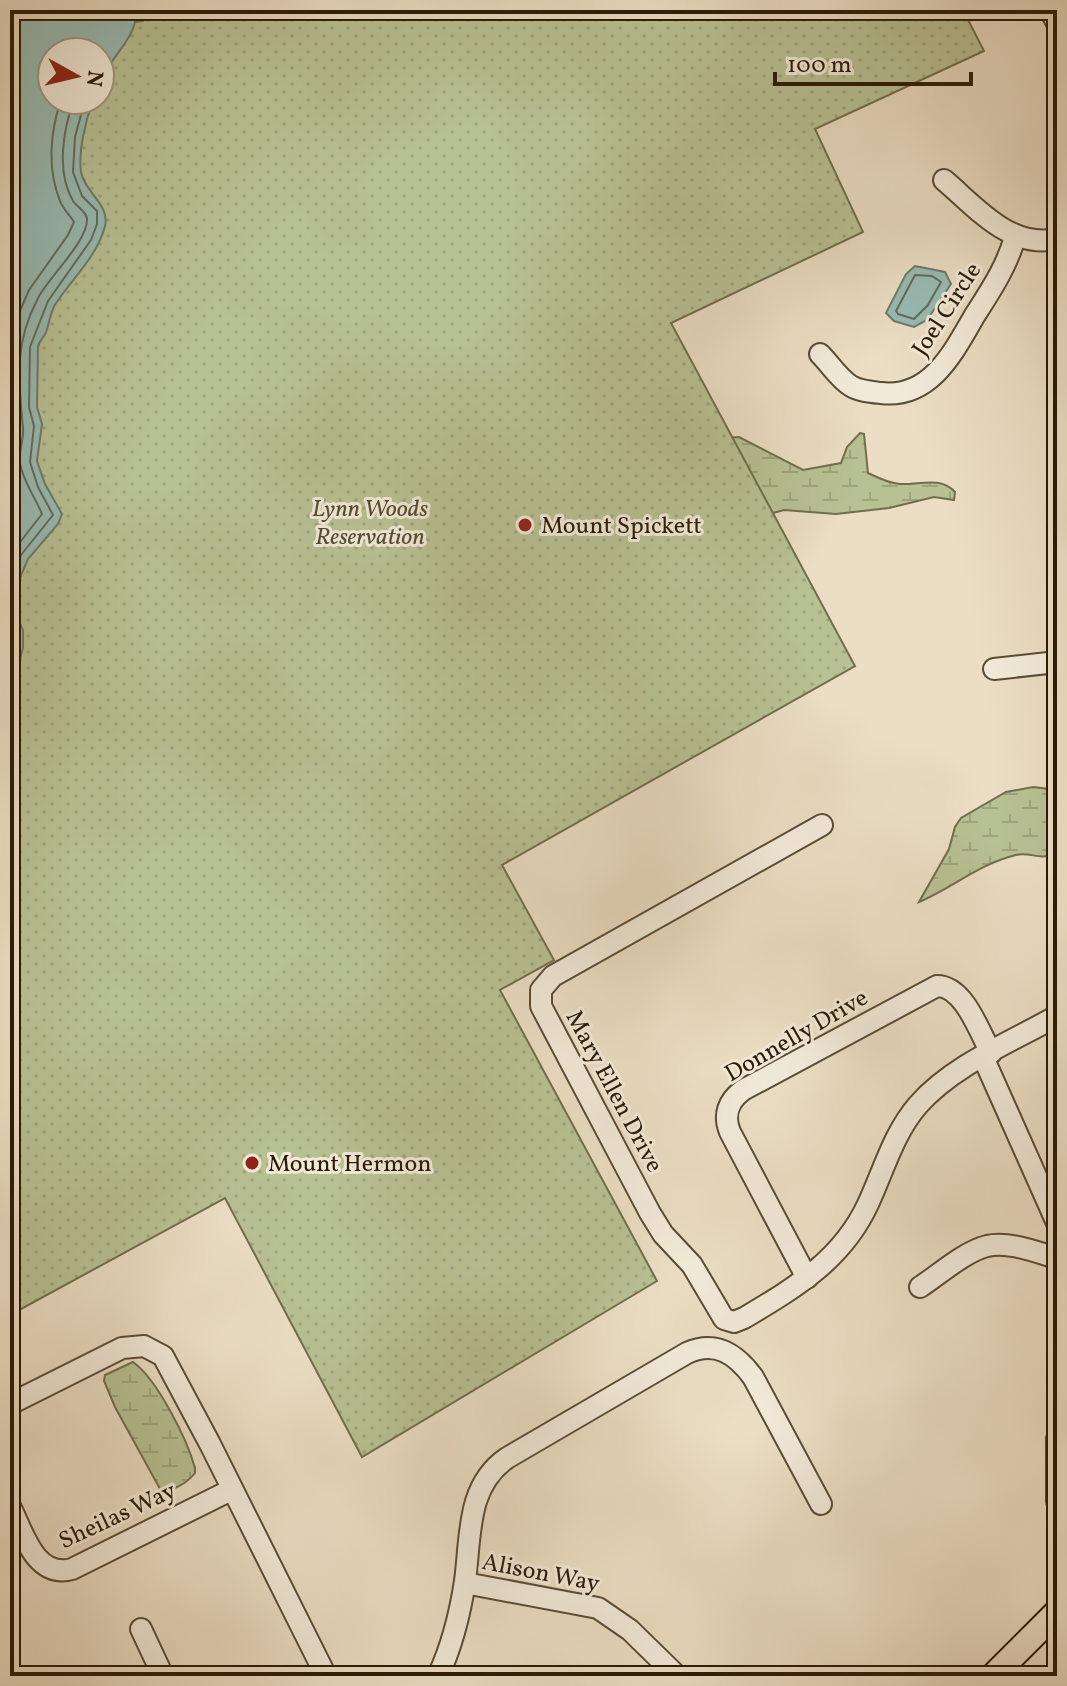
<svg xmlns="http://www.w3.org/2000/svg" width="1067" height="1686" viewBox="0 0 1067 1686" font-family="Vollkorn,serif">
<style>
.wetland{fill:url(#wetland-marsh);stroke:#716e4d;stroke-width:2}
.park{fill:url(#park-dots);stroke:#716e4d;stroke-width:2;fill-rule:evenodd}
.water{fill:#98bcb4;stroke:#6c7c6e;stroke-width:2}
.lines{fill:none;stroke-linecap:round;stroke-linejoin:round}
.shore{stroke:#616c5d;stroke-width:2}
.minor-casing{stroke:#5a4c36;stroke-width:24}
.major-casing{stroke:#2a1b06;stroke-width:28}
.minor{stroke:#f2ead9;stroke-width:20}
.major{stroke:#ebdec4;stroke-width:24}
.poi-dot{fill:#8f2418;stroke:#f2ead9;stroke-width:3}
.labels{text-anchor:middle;stroke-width:6;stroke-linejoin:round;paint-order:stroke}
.street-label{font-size:24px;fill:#2a1b06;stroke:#f2ead9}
.park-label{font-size:24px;font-style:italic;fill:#554d31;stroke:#f2ead9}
.poi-label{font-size:24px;fill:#2a1b06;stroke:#f2ead9;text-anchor:start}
</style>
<defs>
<pattern id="wetland-marsh" width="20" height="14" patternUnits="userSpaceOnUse" patternTransform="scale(2)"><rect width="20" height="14" fill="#b8c194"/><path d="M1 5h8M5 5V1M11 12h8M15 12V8" fill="none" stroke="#9ea57e"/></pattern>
<pattern id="park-dots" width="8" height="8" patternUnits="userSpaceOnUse" patternTransform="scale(2)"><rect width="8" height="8" fill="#b8c194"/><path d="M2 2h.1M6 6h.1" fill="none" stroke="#9ea57e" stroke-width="1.8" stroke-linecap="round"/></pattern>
</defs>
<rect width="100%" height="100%" fill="#ebdec4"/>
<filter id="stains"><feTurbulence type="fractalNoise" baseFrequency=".0025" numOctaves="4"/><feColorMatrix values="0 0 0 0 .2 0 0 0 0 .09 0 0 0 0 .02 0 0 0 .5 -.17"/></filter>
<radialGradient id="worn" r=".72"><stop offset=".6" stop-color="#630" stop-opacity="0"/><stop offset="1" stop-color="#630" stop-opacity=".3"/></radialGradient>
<!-- wetland -->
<g class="wetland">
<path d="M860,433L864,434L868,473C878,478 889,483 900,484C920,485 940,476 955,492L954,500L934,497L889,508L836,514L784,510L773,513L723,438L739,437L803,470L841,463L847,447Z"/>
<path d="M1033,787L1057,790V849C1044,864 1032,851 1016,855C981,863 952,888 919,902L949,849L955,827L961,818L1006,792Z"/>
<path d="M133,1362C157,1379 187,1439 195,1468V1473C187,1483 173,1492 160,1489L115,1407L104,1381L105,1375Z"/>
</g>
<!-- park -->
<path class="park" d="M10,10H963L984,51L815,129L863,232L671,323L855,666L502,865L554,960L500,990L657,1281L362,1457L225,1198L10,1315ZM52,52H100V100H52Z"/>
<!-- water -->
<g class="water">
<path d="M10,10H152L143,21L135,22C131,41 109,61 100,81V52H52V100H93C86,120 78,151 81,172C85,193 110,204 105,226C98,255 72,279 56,303C50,312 50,322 46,332C44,338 39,340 38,347L37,407L42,424L37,461L45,484L62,514L58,524L28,559L17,585L16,615L23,630V648L10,696Z"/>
<path d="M915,266L945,272L951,284L927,320L914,327L894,321L886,313L906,274Z"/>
</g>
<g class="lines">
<!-- shore -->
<g class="shore">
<path d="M915,275L932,276L941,282L928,305L914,319L898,314L896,311Z"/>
<path d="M10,334L29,290L68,235L74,222C70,215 63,209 60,201C47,169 50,132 61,100"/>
<path d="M10,555L42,514C35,497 24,483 20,464C18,453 24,440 23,428C18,377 14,344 38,298C48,278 87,242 87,220C88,213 77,207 73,201C56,172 63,130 74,100"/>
<path d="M10,580L21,555L53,515L38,487L30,462L34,426L29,407L30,347L48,301L91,240L97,224V211L82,196L73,172L75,137L85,100"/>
</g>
<!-- minor casing -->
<g class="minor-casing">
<g id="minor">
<path d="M1050,10L1057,23"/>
<path d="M944,180C977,208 1010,249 1057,239"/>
<path d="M820,354C830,364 839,379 851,386C859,391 871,392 881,393C931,399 954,351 975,315C991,290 1007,266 1015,237"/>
<path d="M994,669L1057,662"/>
<path d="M822,825L553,976L541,990V1006L650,1213L663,1234L692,1265L724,1319L734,1322L744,1318C796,1287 842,1260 868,1204C884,1170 893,1134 918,1105C953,1065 1011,1042 1057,1016"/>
<path d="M983,1057L1057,1223"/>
<path d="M807,1278L730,1132C723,1115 728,1101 743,1090L937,986C964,986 979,1031 991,1053"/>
<path d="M920,1287C940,1274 964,1252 987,1246C1009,1241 1036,1252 1057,1258"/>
<path d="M10,1404L122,1348L144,1346L163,1356L210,1444L326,1676"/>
<path d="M1057,1439V1501"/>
<path d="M10,1506C23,1532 35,1579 72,1569L231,1490"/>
<path d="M465,1583L598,1608L630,1630L677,1676"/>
<path d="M141,1629L163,1676"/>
<path d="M438,1676C452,1646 460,1614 465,1581C471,1537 466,1486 507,1458L687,1353C716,1340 736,1354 753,1377L821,1504"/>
</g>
</g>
<!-- major casing -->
<g class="major-casing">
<path id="major" d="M993,1676L1057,1612"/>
</g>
<!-- minor -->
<use href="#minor" class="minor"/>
<!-- major -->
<use href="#major" class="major"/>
</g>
<!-- markers -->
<g class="poi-dot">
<circle cx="525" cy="525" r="8"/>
<circle cx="252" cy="1163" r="8"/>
</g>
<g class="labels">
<!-- street labels -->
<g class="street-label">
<text transform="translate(946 309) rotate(-57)" y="8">Joel Circle</text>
<text transform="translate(796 1035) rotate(-30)" y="8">Donnelly Drive</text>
<text transform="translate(615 1091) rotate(62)" y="8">Mary Ellen Drive</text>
<text transform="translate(117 1515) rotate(-25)" y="8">Sheilas Way</text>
<text transform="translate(541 1572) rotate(11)" y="8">Alison Way</text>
</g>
<!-- park labels -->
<g class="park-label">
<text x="370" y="516">Lynn Woods<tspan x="370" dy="28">Reservation</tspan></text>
</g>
<!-- poi labels -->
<g class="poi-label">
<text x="541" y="533">Mount Spickett</text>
<text x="268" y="1171">Mount Hermon</text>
</g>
</g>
<!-- margin -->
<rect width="1067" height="1686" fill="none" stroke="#ebdec4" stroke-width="40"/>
<rect x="12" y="12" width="1043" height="1662" fill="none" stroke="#2a1b06" stroke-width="4"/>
<rect x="20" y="20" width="1027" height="1646" fill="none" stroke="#2a1b06" stroke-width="2"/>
<!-- north arrow -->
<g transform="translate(76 76) rotate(98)"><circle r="38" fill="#f2ead9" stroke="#a29785" stroke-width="2"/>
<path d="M0-6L14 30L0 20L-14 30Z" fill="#8f2418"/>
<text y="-12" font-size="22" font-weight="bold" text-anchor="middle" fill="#2a1b06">N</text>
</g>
<!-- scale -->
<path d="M775 72v12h196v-12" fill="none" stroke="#2a1b06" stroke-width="4"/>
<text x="787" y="72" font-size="24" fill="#2a1b06" stroke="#f2ead9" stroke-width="6" paint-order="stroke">100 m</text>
<rect width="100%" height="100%" filter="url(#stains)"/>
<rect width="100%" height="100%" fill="url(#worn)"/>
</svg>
